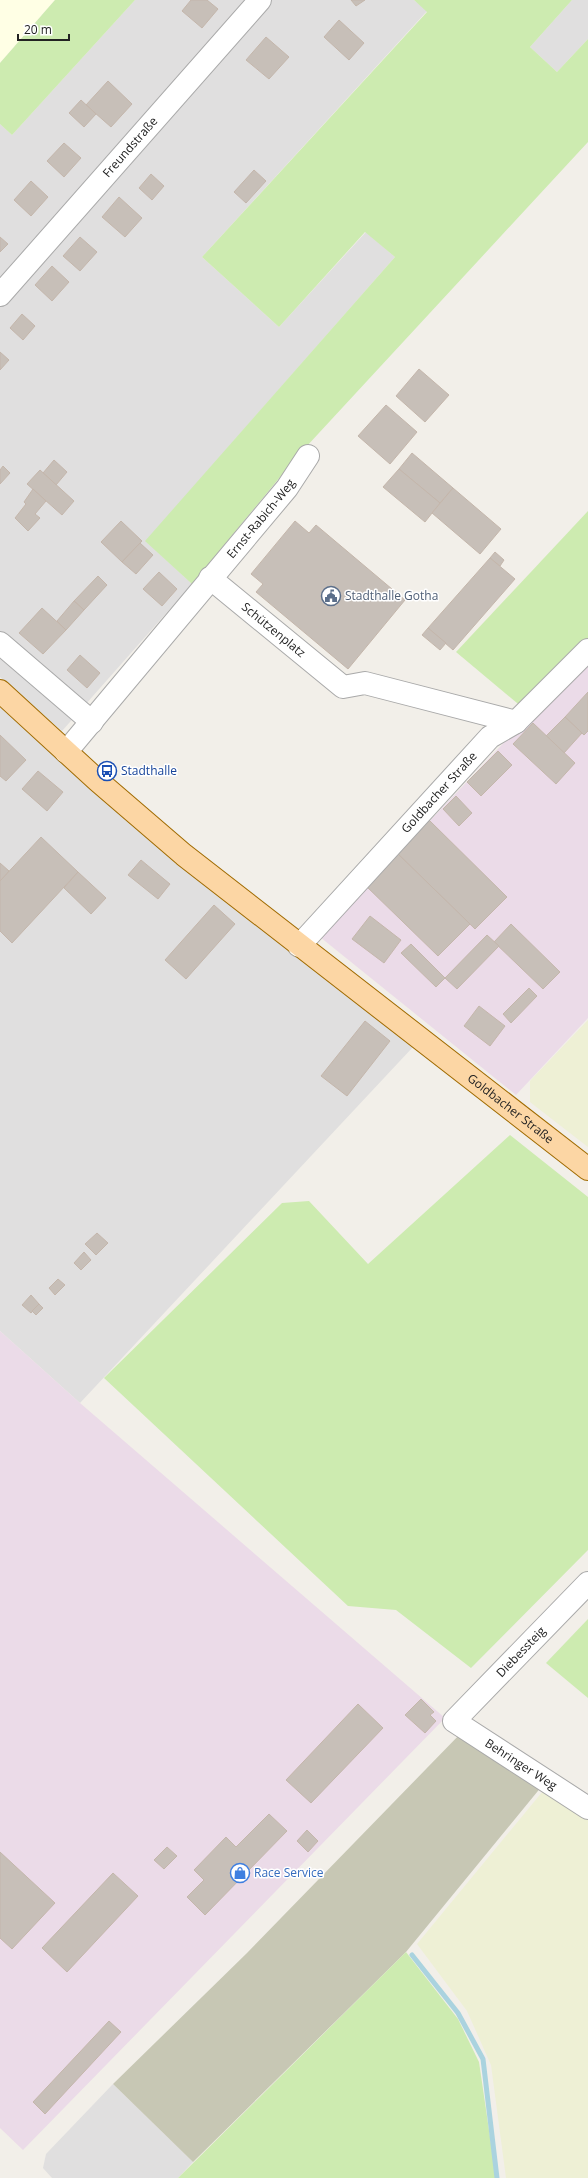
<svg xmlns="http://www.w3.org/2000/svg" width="588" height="2178" viewBox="0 0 588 2178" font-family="'Open Sans',sans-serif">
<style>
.residential{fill:#e0dfdf}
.industrial{fill:#ebdbe8}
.education{fill:#ffffe5}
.construction{fill:#c7c7b4}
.farmland{fill:#eef0d5}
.grass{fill:#cdebb0}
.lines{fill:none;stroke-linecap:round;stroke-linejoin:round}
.stream{stroke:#aad3df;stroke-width:5}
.building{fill:#c7bfb8;stroke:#c4b6ab}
.minor-casing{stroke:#a9a9a9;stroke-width:24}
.major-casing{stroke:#a06b00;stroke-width:24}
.minor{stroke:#fff;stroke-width:22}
.major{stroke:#fcd6a4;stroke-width:22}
.labels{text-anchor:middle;stroke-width:3;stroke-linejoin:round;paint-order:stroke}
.street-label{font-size:12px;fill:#222;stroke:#fff}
.service-label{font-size:12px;fill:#4e5e75;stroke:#fff;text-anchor:start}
.transit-label{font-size:12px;fill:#164399;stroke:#fff;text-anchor:start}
.shop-label{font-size:12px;fill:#366cbe;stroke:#fff;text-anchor:start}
</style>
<rect width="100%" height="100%" fill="#f2efe9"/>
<!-- residential -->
<g class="residential">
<path d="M135,0H414L427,11L202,257L279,327L366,232L395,257L146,541L192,584L62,731L0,677V124L12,135Z"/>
<path d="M572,0H588V39L557,72L530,47Z"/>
<path d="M0,704L68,769L413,1047L80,1403L0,1331Z"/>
<path d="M113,2084L193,2162L178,2178H52L43,2168L46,2154Z"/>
</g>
<!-- industrial -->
<g class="industrial">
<path d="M588,643V1018L516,1095L320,937L530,715Z"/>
<path d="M0,1331L80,1403L445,1718L23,2150L0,2128Z"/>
</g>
<!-- education -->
<path class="education" d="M0,0H55L0,63Z"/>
<!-- construction -->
<path class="construction" d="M463,1731L542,1786L406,1952L193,2162L113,2084L247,1953Z"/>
<!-- farmland -->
<g class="farmland">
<path d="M588,1020V1147L530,1102V1081Z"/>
<path d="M543,1791L588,1819V2178H506L491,2065L467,2011L417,1944Z"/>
</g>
<!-- grass -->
<g class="grass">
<path d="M55,0H135L12,135L0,124V63Z"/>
<path d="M414,0H572L530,47L557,72L588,39V142L294,460L192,584L145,541L395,257L365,232L279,327L202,257L427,12Z"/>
<path d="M588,511V643L523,708L456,652Z"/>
<path d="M510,1135L588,1197V1550L471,1668L396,1610L348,1606L104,1378L282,1203L309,1201L368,1264Z"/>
<path d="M588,1619V1698L546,1663Z"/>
<path d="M406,1952L458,2019L479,2062L496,2178H178Z"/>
</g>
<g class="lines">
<!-- stream -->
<path class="stream" d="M412,1955L458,2013L483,2059L497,2178"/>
</g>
<!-- building -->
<g class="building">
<path d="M191,0H207L218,9L202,28L182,11Z"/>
<path d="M351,0H365L356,6Z"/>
<path d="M339,20L364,43L349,60L324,37Z"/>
<path d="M266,37L289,57L269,79L246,60Z"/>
<path d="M108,81L132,104L111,127L86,105Z"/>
<path d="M81,100L96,114L84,127L69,113Z"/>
<path d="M64,143L81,158L64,177L47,161Z"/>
<path d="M254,170L266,181L246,203L234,192Z"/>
<path d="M151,174L164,186L152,200L139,188Z"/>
<path d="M31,181L48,197L31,216L14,200Z"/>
<path d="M119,197L142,218L125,237L102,217Z"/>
<path d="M0,237L8,244L0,252Z"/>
<path d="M80,237L97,252L80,271L63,256Z"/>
<path d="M52,266L69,282L52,301L35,285Z"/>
<path d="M22,314L35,326L23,340L10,328Z"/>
<path d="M0,352L9,360L0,370Z"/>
<path d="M419,369L449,395L425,422L396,396Z"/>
<path d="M386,405L417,432L390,464L358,436Z"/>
<path d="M412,453L453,488L440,503L399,469Z"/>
<path d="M54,460L67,472L56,485L43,473Z"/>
<path d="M3,466L10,473L0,484V470Z"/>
<path d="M399,469L440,503L425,522L383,487Z"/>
<path d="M40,470L74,501L62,515L27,484Z"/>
<path d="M453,488L501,529L480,554L432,513Z"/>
<path d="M33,489L46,501L35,514L40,518L28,531L15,518L26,504L24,502Z"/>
<path d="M121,521L142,541L122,562L101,542Z"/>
<path d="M295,521L309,533L316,525L405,600L348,669L256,592L263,584L251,574Z"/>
<path d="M140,543L153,555L136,574L122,562Z"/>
<path d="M495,552L504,560L500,566L490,558Z"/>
<path d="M490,558L515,579L453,650L428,628Z"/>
<path d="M159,572L177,589L162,606L143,589Z"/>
<path d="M98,576L107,585L84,610L74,601Z"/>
<path d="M74,601L84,610L66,630L57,621Z"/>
<path d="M42,608L66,630L43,654L19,633Z"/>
<path d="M428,628L446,643L440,650L422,635Z"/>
<path d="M80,655L100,673L87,688L67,670Z"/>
<path d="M588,692V731L584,735L565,717Z"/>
<path d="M565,717L582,733L564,753L546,736Z"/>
<path d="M533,723L575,763L556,784L513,744Z"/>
<path d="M0,735L26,760L6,781L0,776Z"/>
<path d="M498,751L512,765L481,796L467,782Z"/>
<path d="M38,771L63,792L47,811L22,789Z"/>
<path d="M456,796L472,813L459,826L443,809Z"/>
<path d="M429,820L507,897L475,929L397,853Z"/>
<path d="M41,837L78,872L12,943L0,931V881Z"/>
<path d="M397,853L470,924L438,956L365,885Z"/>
<path d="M141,860L170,884L158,899L128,875Z"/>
<path d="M0,863L9,871L0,881Z"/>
<path d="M78,872L106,898L91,914L64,888Z"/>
<path d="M214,905L235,924L186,979L165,960Z"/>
<path d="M370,916L401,940L384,963L352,939Z"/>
<path d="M511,924L560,972L543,989L494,942Z"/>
<path d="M487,935L499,946L457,989L445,978Z"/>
<path d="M411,944L445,978L436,987L401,953Z"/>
<path d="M529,988L537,996L511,1023L503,1014Z"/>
<path d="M479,1006L505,1026L490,1046L464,1026Z"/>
<path d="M365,1021L390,1041L347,1096L321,1076Z"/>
<path d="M97,1233L108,1243L96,1255L85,1244Z"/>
<path d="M84,1252L91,1260L81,1270L74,1263Z"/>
<path d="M58,1279L65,1285L55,1295L49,1288Z"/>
<path d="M31,1295L39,1304L31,1313L22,1305Z"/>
<path d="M39,1304L43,1308L36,1315L32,1311Z"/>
<path d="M421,1699L434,1712L430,1715L436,1721L425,1733L405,1715Z"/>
<path d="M358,1704L383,1728L311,1803L286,1780Z"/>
<path d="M269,1814L287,1831L205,1915L187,1897L204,1880L194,1870L226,1837L236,1847Z"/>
<path d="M307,1830L318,1841L308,1852L297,1841Z"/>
<path d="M167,1847L177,1856L164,1869L154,1860Z"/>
<path d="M0,1852L55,1903L12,1949L0,1938Z"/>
<path d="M113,1873L138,1896L67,1972L42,1948Z"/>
<path d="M109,2021L121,2032L45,2114L33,2102Z"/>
</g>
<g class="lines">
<!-- minor casing -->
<g class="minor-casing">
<g id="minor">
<path id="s1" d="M0,295L260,0"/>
<path id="s2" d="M210,578L343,687L365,683L516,722"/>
<path d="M0,643L92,722"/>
<path id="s3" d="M66,752L287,488L308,456"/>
<path id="s4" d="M299,946L490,737L516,722L588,650"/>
<path id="s5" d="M588,1583L454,1721L588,1808"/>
</g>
</g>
<!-- major casing -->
<g class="major-casing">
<g id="major">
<path id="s6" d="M0,691L98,781L184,855L588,1169"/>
</g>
</g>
<!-- minor -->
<use href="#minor" class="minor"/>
<!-- major -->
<use href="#major" class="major"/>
</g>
<!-- icons -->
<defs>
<g id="civic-ring" transform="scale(1)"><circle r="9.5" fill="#fff" stroke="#5c6f8a" stroke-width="1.5"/><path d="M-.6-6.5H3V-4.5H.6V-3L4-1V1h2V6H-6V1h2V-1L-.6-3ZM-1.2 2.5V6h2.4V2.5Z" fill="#5c6f8a"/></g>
<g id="bus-ring" transform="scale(1)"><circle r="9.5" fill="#fff" stroke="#1a4fb4" stroke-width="1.5"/><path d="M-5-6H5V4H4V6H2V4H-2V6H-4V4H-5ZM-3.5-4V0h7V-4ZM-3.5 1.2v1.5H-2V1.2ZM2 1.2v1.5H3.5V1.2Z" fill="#1a4fb4"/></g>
<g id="shop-ring" transform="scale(1)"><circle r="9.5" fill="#fff" stroke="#3f7fe0" stroke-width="1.5"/><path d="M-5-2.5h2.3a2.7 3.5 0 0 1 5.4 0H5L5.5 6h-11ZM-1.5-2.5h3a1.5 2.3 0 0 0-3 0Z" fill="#3f7fe0"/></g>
</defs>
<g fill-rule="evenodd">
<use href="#civic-ring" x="331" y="596"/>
<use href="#bus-ring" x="107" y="771"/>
<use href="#shop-ring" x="240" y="1873"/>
</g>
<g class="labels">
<!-- street labels -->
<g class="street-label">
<text dy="4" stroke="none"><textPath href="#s1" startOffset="197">Freundstraße</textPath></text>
<text dy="4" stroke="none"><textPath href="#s3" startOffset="304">Ernst-Rabich-Weg</textPath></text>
<text dy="4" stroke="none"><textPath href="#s2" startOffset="82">Schützenplatz</textPath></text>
<text dy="4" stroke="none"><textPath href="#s4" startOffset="208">Goldbacher Straße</textPath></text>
<text dy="4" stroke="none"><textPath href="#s6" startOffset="660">Goldbacher Straße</textPath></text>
<text transform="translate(521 1652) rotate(-46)" y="4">Diebessteig</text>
<text dy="4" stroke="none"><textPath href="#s5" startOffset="272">Behringer Weg</textPath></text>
</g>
<!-- service labels -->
<g class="service-label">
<text x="345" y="600">Stadthalle Gotha</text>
</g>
<!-- transit labels -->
<g class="transit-label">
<text x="121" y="775">Stadthalle</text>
</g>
<!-- shop labels -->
<g class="shop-label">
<text x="254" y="1877">Race Service</text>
</g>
</g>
<!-- scale -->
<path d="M18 34v6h51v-6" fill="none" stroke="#222222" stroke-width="2"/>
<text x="24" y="34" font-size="12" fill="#222222" stroke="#ffffff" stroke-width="3" paint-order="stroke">20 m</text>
</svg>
